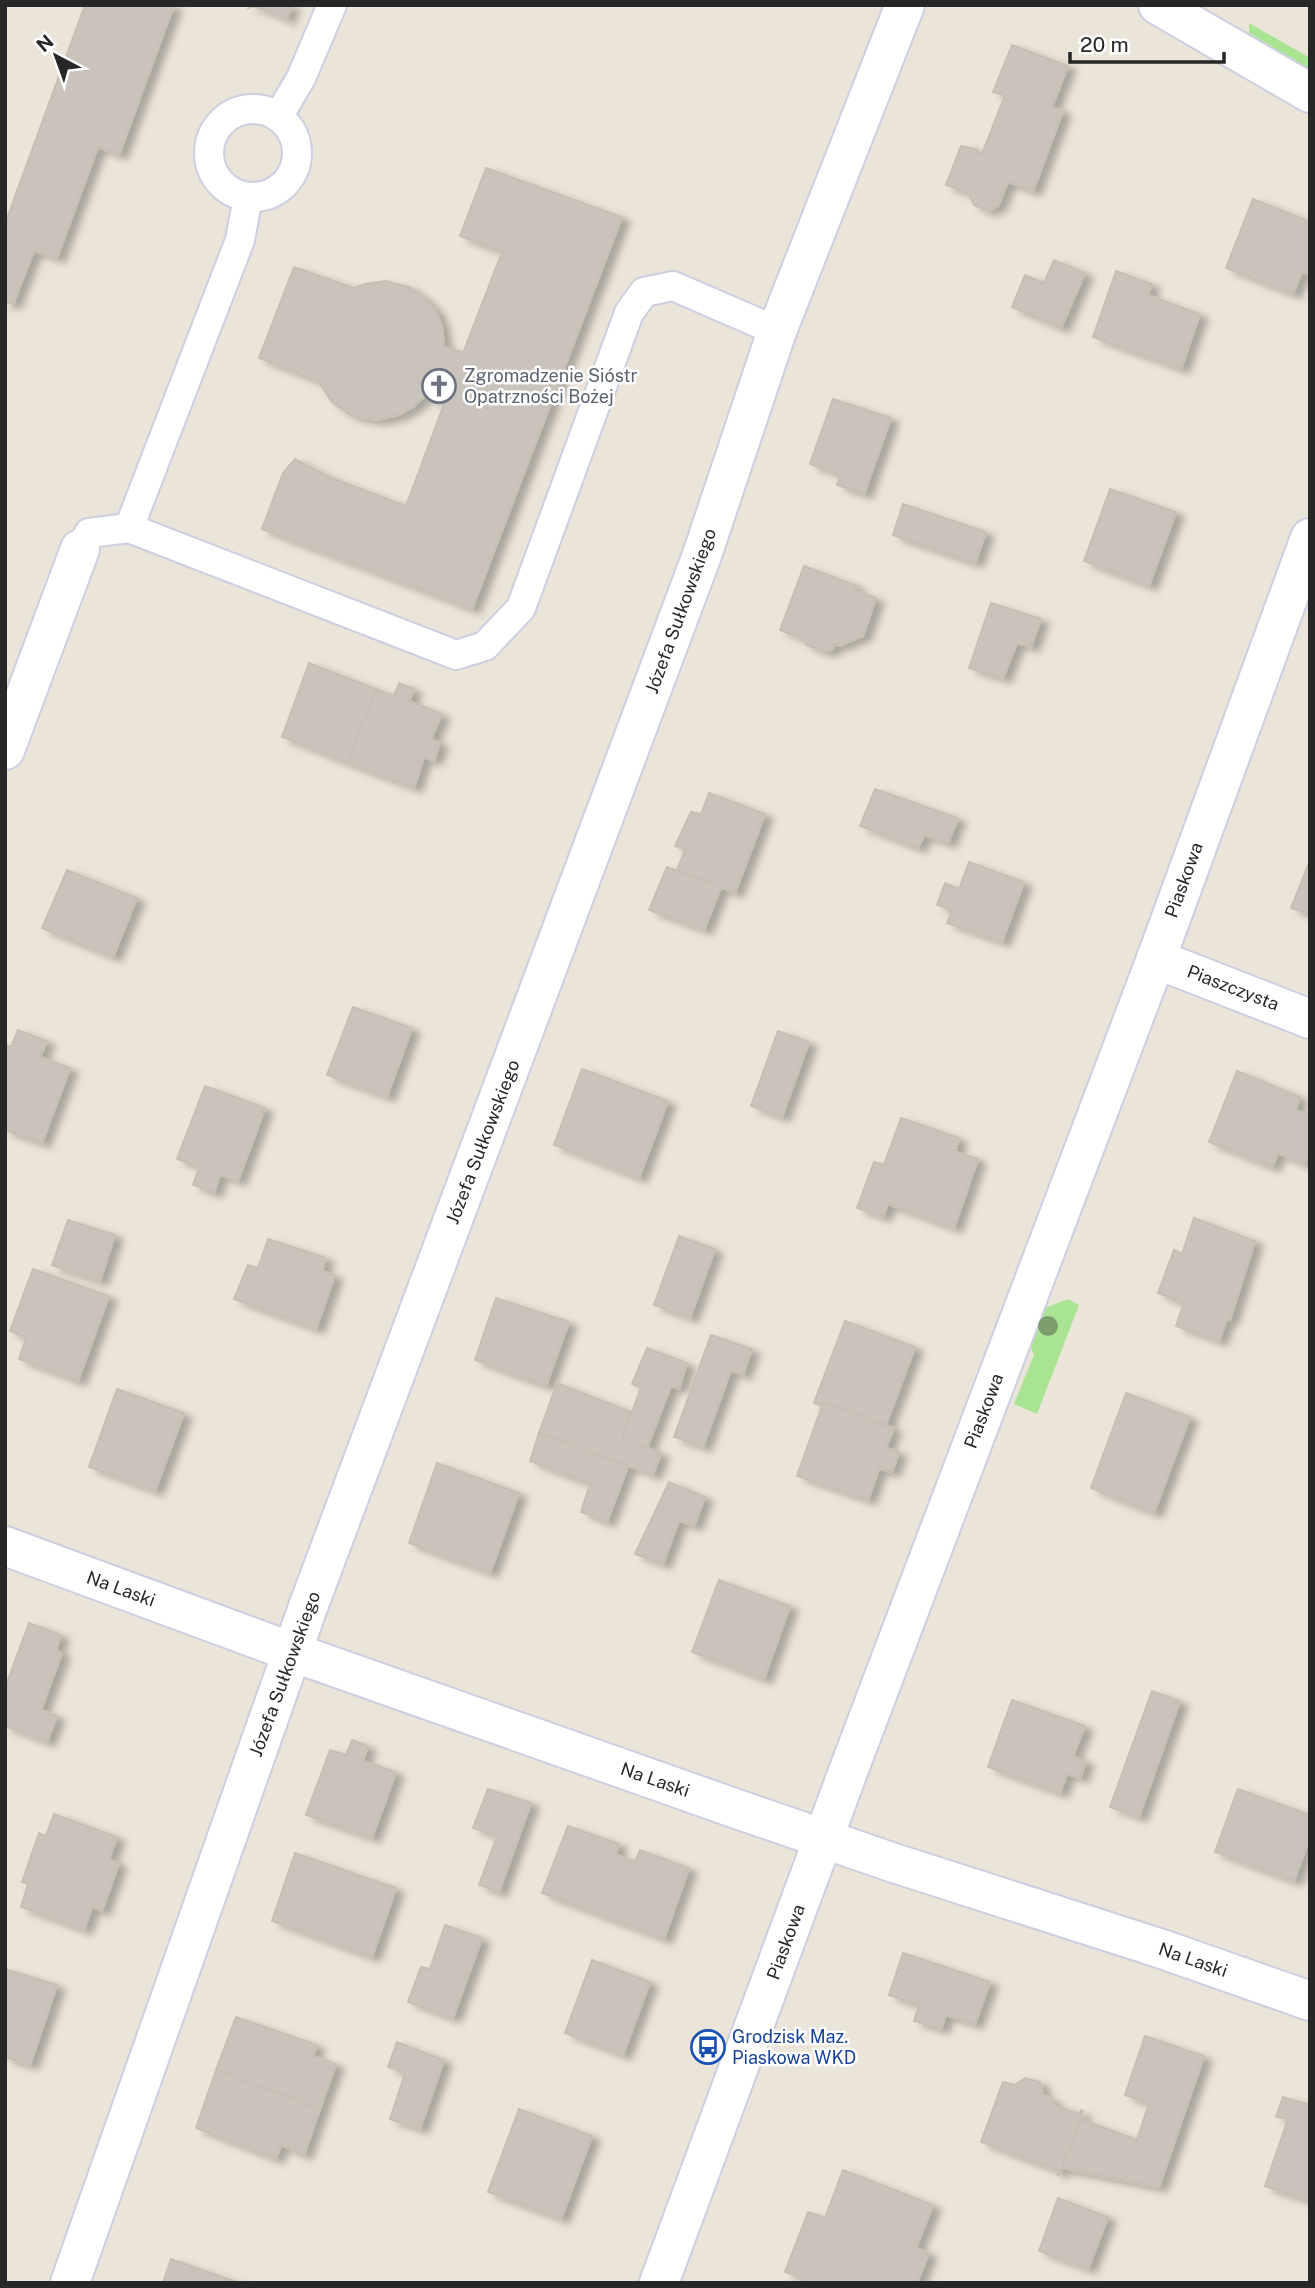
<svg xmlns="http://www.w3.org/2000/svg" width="1315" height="2288" viewBox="0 0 1315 2288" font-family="'Public Sans',sans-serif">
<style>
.green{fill:#a8e491}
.building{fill:#c9c3bb;stroke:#c6c0b2;stroke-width:2;filter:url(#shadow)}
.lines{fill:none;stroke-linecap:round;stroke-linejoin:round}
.service-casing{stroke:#cdcfe1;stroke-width:32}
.minor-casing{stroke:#cdcfe1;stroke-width:42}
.service{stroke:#fff;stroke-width:28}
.minor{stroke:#fff;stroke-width:38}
.tree{fill:#7c9e6d}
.labels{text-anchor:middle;stroke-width:5;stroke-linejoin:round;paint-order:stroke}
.worship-label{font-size:18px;fill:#5b616d;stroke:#fff;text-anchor:start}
.street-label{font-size:18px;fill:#272727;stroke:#fff}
.transit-label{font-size:18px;fill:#164399;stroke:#fff;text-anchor:start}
</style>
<defs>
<filter id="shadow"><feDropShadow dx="8" dy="4.5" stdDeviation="3.5" flood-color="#0004"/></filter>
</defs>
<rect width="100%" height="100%" fill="#ebe4d8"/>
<!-- green -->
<g class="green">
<path d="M1249,23L1310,58V69L1249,33Z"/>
<path d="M1068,1299L1079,1305L1037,1414L1014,1404L1034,1355L1030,1344L1043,1309Z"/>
</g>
<!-- building -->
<g class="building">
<path d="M85,5H174L119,155L98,147L57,258L34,251L13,304L7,302L5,306V224Z"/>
<path d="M251,5H250H292L286,21L285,18L253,6L249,8Z"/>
<path d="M1012,45L1068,66L1052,107L1063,111L1033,191L1008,182L998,206L988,211L974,205L969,194L946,185L961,146L978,150L977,152L982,154L1005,95L993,92Z"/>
<path d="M486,168L622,217L472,609L262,529L283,473L295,459L329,477L406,506L444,404L425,396L413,407L399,415L377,420L358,417L349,414L332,402L318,381L259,358L294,267L354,288L365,284L385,281L409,287L423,297L436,311L442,327L444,346L463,353L502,252L460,236Z"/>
<path d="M1253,199L1310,222V275L1302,272L1293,294L1226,268Z"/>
<path d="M1054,260L1085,273L1061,328L1012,307L1025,275L1044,283Z"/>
<path d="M1116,271L1152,284L1148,295L1200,314L1181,369L1093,337Z"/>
<path d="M833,399L891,418L864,494L837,485L841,475L810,464Z"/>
<path d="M1110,489L1176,512L1149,586L1084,561Z"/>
<path d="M903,504L986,532L975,563L893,535Z"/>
<path d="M804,566L857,586L854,590L876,598L863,636L839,646L834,644L833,649L826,652L806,645L804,639L780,630Z"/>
<path d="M991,603L1041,619L1031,647L1017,643L1003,678L969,668Z"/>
<path d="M309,663L376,689L348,763L282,737Z"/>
<path d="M399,683L414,689L409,701L442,714L431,739L440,743L434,761L424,757L414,788L348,763L376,689L394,696Z"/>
<path d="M875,789L958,818L948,843L924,835L918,848L860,826Z"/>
<path d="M709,793L765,814L735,893L677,870L685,850L675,846L691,812L701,814Z"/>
<path d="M1310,860V914L1291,908Z"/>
<path d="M969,862L1024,882L1002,942L947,923L952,910L937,905L945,883L959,889Z"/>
<path d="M667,867L721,887L704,930L649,910Z"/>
<path d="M67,870L137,898L113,957L42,928Z"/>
<path d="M353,1007L412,1028L387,1097L327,1075Z"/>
<path d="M18,1030L47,1041L40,1057L70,1068L42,1143L5,1130V1044L11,1047Z"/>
<path d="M778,1031L809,1042L782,1117L751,1106Z"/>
<path d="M582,1069L668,1101L639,1178L554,1145Z"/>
<path d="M1237,1071L1300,1097L1295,1110L1310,1116V1150L1304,1164L1278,1153L1272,1167L1209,1142Z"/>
<path d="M205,1086L265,1108L238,1181L220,1175L214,1193L193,1185L199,1167L177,1159Z"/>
<path d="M901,1118L959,1138L955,1152L978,1159L954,1228L888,1204L883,1217L857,1208L874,1162L884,1165Z"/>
<path d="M1194,1218L1255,1241L1230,1320L1227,1319L1219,1341L1176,1326L1184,1303L1158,1293L1174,1250L1182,1254Z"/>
<path d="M68,1220L115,1235L100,1281L52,1265Z"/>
<path d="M679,1236L715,1249L690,1318L654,1305Z"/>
<path d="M268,1239L326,1258L322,1271L335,1275L316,1329L234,1299L248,1265L258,1268Z"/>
<path d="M33,1269L109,1296L78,1381L19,1359L26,1338L10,1331Z"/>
<path d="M496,1298L569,1322L546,1386L475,1360Z"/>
<path d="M845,1321L915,1347L886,1425L823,1403L822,1406L814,1403Z"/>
<path d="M711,1335L752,1349L743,1375L731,1370L703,1447L674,1437Z"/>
<path d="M647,1348L687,1363L679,1389L671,1386L647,1448L622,1438L641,1388L632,1384Z"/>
<path d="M557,1383L631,1412L622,1438L661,1453L653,1475L539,1433Z"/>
<path d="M117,1389L184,1413L155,1491L89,1467Z"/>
<path d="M1126,1393L1190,1417L1154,1513L1091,1488Z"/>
<path d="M823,1403L894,1428L886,1448L899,1452L892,1472L879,1469L868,1500L797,1476Z"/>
<path d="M539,1433L628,1466L607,1522L581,1512L590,1484L530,1461Z"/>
<path d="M437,1463L519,1493L490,1573L409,1543Z"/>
<path d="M669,1482L705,1497L694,1526L679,1521L663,1564L635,1554Z"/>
<path d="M719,1580L790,1606L764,1679L692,1652Z"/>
<path d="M29,1623L61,1635L56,1650L62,1653L41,1710L57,1716L47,1742L5,1726V1688Z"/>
<path d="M1152,1691L1180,1701L1139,1817L1110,1807Z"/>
<path d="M1012,1700L1085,1726L1073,1756L1086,1762L1080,1778L1067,1774L1060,1793L988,1767Z"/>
<path d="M352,1740L368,1746L363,1761L396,1772L372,1838L306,1815L330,1750L346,1755Z"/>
<path d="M488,1789L531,1803L499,1892L479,1885L497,1836L473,1828Z"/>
<path d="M1238,1789L1310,1815V1837L1294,1881L1215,1852Z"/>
<path d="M54,1814L117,1837L109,1859L119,1863L102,1911L92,1907L84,1930L21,1907L28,1884L22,1882L39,1833L46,1836Z"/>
<path d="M568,1826L619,1844L616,1855L635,1862L640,1850L689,1868L664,1939L542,1893Z"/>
<path d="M295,1853L396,1888L372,1957L272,1921Z"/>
<path d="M445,1925L482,1938L453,2018L408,2002L421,1967L430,1969Z"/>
<path d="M903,1953L990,1982L975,2024L946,2015L941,2029L914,2021L919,2005L889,1995Z"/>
<path d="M592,1960L650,1982L623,2055L565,2033Z"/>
<path d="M5,1969L57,1985L30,2065L5,2057Z"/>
<path d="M236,2017L317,2045L313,2056L336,2064L320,2109L216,2070Z"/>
<path d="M1145,2036L1204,2056L1159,2187L1062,2168L1081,2119L1137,2140L1149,2103L1125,2095Z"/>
<path d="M397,2042L444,2060L420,2129L390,2119L405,2073L388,2067Z"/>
<path d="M216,2070L320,2109L304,2155L281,2145L276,2159L196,2128Z"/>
<path d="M1025,2078L1040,2082L1043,2095L1054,2100L1053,2105L1080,2114L1081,2110L1083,2111L1059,2175L1057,2174L1059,2171L981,2142L1003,2082L1015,2085Z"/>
<path d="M1283,2097L1310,2105V2201L1265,2186L1288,2119L1276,2117Z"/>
<path d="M519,2109L592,2136L561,2219L488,2192Z"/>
<path d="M843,2170L933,2205L916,2248L929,2253L917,2283H800L802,2278L785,2272L808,2212L825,2218Z"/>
<path d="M1058,2198L1108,2217L1088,2269L1039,2251Z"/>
<path d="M171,2259L239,2283H163Z"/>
</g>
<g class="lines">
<!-- service casing -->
<g class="service-casing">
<g id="service">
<circle cx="253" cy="153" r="44"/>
<path d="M278,117L301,78L332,5"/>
<path d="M129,528L456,655L485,646L521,608L629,313L644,292L673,286L777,331"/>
<path d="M80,549L89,533L129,528L240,240L248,197"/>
</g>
</g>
<!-- minor casing -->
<g class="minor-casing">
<g id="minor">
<path d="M1158,5L1310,93"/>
<path d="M5,750L80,549"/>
<path d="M1156,959L1310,1019"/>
<path d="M5,1546L292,1652L734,1808L894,1863L1162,1949L1310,2001"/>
<path d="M70,2283L308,1607L702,555L777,331L905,5"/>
<path d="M659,2283L849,1769L1156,959L1310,538"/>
</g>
</g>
<!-- service -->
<use href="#service" class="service"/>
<!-- minor -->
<use href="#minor" class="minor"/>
</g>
<!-- trees -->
<circle class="tree" cx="1048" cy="1326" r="10"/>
<!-- icons -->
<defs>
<g id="church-ring" transform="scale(1.75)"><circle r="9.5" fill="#fff" stroke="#6b7280" stroke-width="1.5"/><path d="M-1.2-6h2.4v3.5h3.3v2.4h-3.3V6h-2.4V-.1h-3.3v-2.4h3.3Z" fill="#6b7280"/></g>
<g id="bus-ring" transform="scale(1.75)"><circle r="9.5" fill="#fff" stroke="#1a4fb4" stroke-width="1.5"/><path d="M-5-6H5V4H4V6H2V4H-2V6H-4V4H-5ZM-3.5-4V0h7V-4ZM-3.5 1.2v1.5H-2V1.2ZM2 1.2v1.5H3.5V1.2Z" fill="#1a4fb4"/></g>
</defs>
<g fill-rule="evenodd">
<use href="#church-ring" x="439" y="386"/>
<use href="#bus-ring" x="708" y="2047"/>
</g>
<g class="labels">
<!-- worship labels -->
<g class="worship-label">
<text x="464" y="382">Zgromadzenie Sióstr<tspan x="464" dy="21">Opatrzności Bożej</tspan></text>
</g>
<!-- street labels -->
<g class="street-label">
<text transform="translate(681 611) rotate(-70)" y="6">Józefa Sułkowskiego</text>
<text transform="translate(1184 880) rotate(-70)" y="6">Piaskowa</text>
<text transform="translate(1233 988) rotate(21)" y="6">Piaszczysta</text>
<text transform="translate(483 1142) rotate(-69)" y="6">Józefa Sułkowskiego</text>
<text transform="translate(984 1411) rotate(-69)" y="6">Piaskowa</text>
<text transform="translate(121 1589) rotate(20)" y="6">Na Laski</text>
<text transform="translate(285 1674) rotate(-70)" y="6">Józefa Sułkowskiego</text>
<text transform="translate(655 1780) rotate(19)" y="6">Na Laski</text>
<text transform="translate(786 1942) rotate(-70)" y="6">Piaskowa</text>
<text transform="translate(1193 1960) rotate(19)" y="6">Na Laski</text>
</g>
<!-- transit labels -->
<g class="transit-label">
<text x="732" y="2043">Grodzisk Maz.<tspan x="732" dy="21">Piaskowa WKD</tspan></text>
</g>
</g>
<!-- border -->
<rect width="1315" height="2288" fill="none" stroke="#272727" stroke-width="14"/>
<!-- north arrow -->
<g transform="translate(56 56) rotate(319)" stroke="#ffffff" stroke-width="5" paint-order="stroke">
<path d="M0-5L12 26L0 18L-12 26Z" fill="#272727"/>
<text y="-10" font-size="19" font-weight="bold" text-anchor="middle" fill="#272727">N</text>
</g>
<!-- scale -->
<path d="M1070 52v10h154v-10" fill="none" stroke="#272727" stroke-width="3.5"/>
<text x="1080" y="52" font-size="21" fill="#272727" stroke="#ffffff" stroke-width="5" paint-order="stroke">20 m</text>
</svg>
